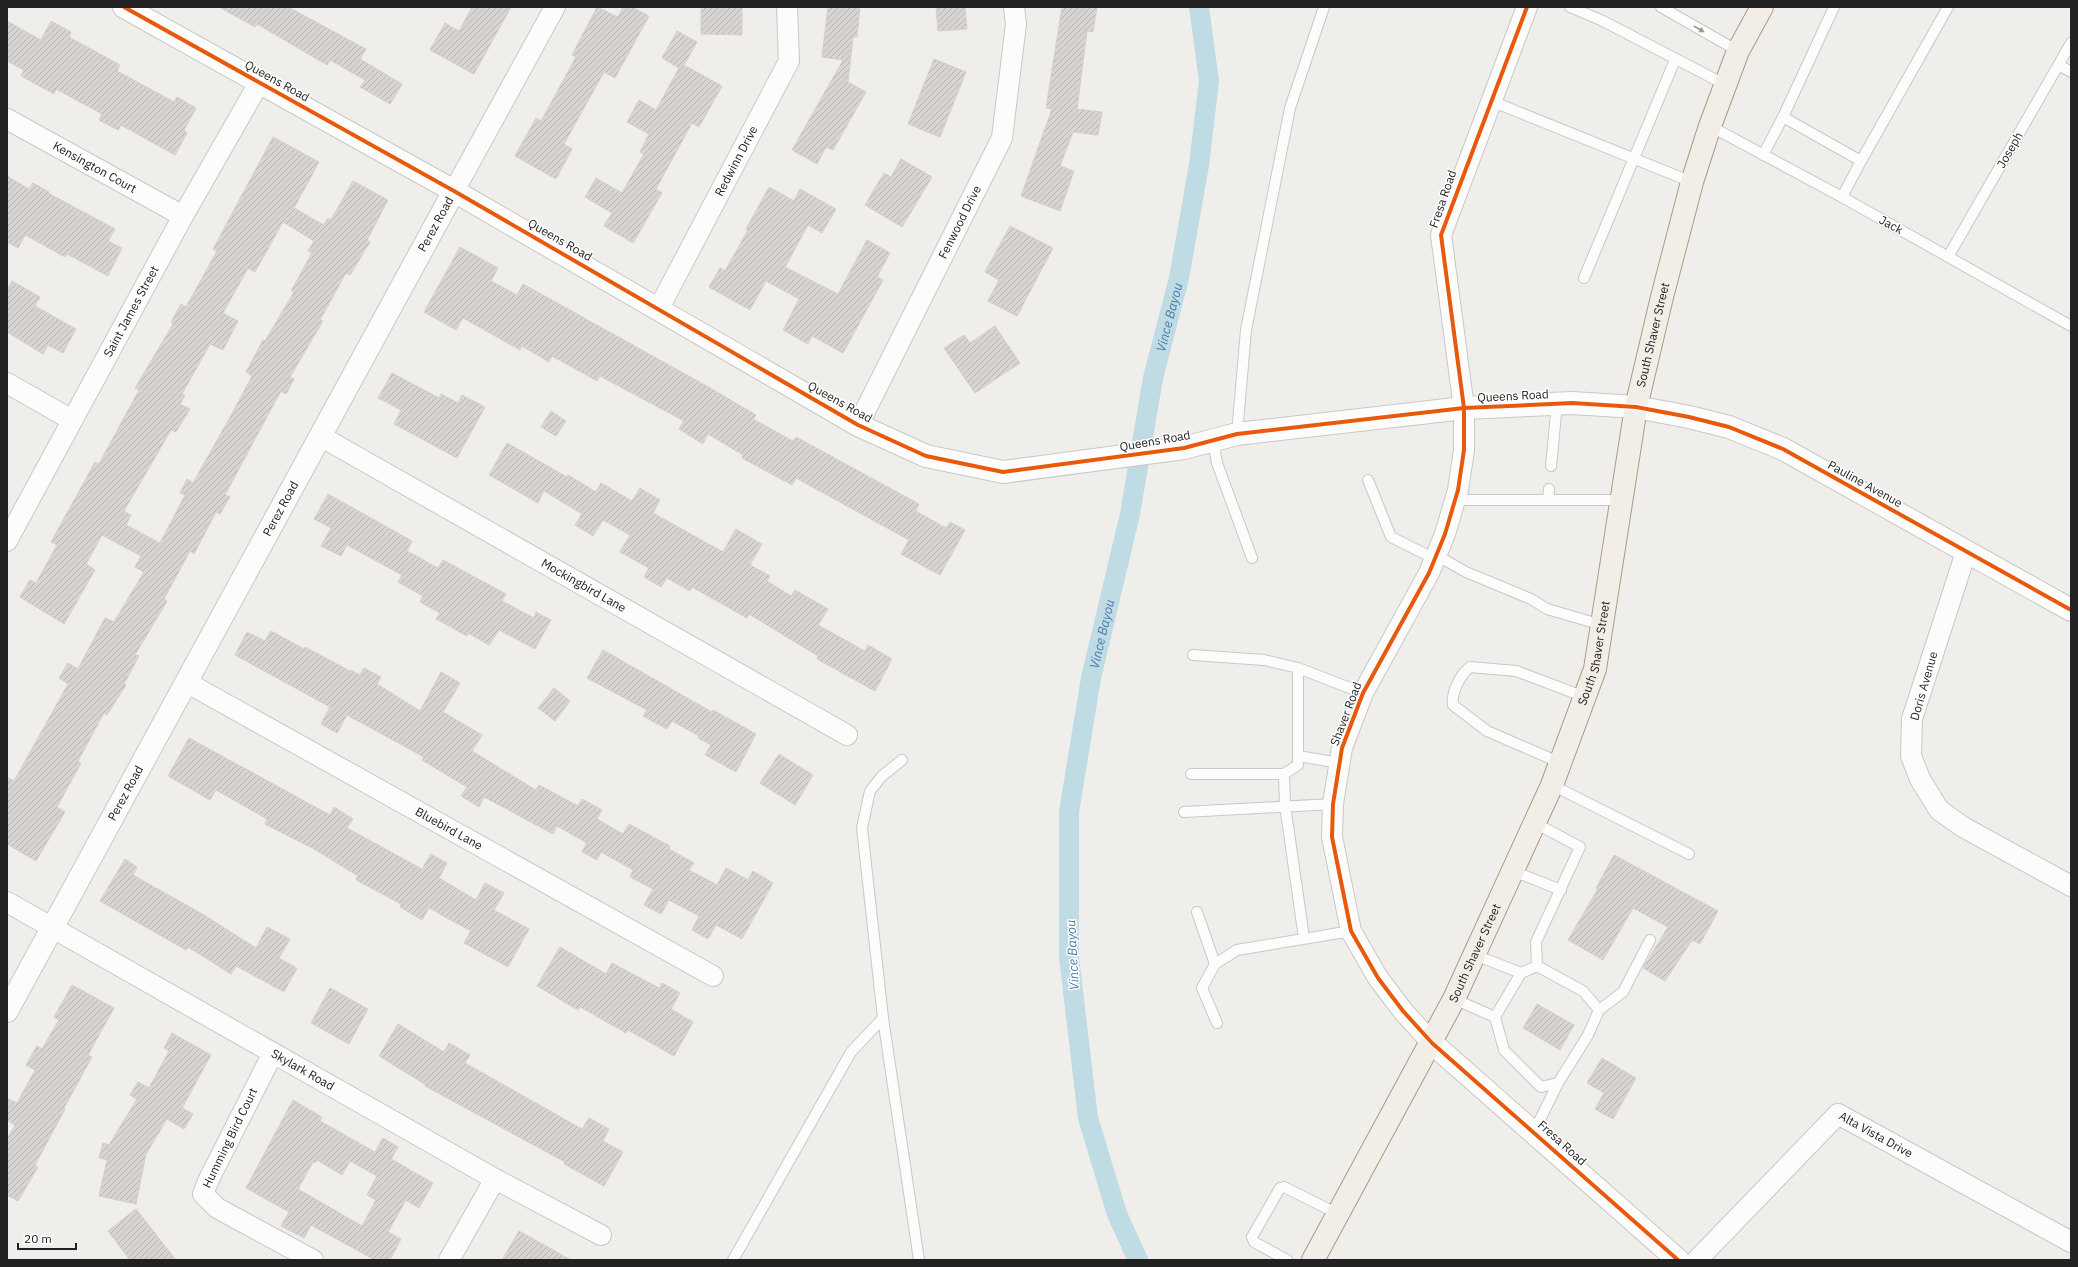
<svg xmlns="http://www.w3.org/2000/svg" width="2078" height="1267" viewBox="0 0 2078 1267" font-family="'IBM Plex Sans',sans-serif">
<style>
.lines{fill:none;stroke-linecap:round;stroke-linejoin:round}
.canal{stroke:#bfdbe3;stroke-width:20}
.building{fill:url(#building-hatch);stroke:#d3d0cc;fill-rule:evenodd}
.service-casing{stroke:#c9c8c7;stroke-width:12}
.minor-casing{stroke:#c9c8c7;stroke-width:22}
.tertiary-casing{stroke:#c9c8c7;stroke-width:24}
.primary-casing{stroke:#a79c86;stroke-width:24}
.service{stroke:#fdfcfc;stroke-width:10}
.minor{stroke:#fdfcfc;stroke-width:20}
.tertiary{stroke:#fdfcfc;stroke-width:22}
.primary{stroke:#f3ede7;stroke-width:22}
.cycleway-casing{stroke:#fff;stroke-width:6}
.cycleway{stroke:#e8590c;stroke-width:4}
.oneway{fill:#9a9a9a}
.labels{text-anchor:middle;stroke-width:3;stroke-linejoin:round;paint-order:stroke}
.street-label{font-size:12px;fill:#222;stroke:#fff}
.water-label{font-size:13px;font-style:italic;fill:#4a7aab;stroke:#fff}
</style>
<defs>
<pattern id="building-hatch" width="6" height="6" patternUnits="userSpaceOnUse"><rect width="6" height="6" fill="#d7d4d2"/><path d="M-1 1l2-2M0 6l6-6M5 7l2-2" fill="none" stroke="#b8b6b4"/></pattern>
</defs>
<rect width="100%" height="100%" fill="#f0eeeb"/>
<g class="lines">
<!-- canal -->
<path class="canal" id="s1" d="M1138,1260L1117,1214L1088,1118L1069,957V812L1091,678L1130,514L1153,378L1179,278L1199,165L1209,81L1199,7"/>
</g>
<!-- building -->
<g class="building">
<path d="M219,7H288L366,49L360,59L402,84L390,104L360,87L365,80L330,60L327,65L257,24L255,27Z"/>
<path d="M472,7H511L474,74L430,50L445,23L459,31Z"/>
<path d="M597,7L618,17L623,7H632L649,16L615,78L604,72L564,144L572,149L556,179L515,156L536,118L541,121L576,57L572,55Z"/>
<path d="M701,7H742V35L701,34Z"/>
<path d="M828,7H860L857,37H853L848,82L866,92L833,150L826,147L817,164L792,150L843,60L822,57Z"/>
<path d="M936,7H965L967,29L938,31Z"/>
<path d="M1062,7H1097L1093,32L1087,31L1077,109L1102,112L1098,135L1073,132L1060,166L1074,171L1060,211L1021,196L1052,109L1046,108Z"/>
<path d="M7,21L41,40L51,21L71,32L69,37L120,65L117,71L174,102L177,97L196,108L184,130L187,133L175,155L121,125L118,130L99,120L102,114L56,89L54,94L21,76L24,70L7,61Z"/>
<path d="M677,31L697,42L684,65L722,86L699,127L692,123L656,189L662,193L633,243L604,226L612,213L585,197L596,178L622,193L644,154L640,152L649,134L627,122L639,100L656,110L679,68L662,58Z"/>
<path d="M934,59L966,72L940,137L908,124Z"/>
<path d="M273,137L319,162L294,208L324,225L328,218L331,220L353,181L388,200L367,240L370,242L350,275L346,273L320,320L323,321L290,377L294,379L286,394L281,391L255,439L225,495L230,497L220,514L216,512L194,554L190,551L164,599L167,601L135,655L139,656L124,684L126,685L107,715L104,713L78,761L81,763L57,807L65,812L36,861L7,844V777L14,781L68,684L59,678L68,663L78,669L105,618L114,622L144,572L135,567L141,556L102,535L86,564L95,570L64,624L20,597L30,580L36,583L57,545L51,542L95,462L99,464L139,390L135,388L173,324L171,322L181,304L186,307L217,251L213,249ZM283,222L314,241L308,251L312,253L291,291L294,292L265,341L263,340L246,372L252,376L234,410L193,483L187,479L180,493L185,495L160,543L126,525L131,515L124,511L171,430L176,432L190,409L180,404L185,395L182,394L210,344L223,350L238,321L223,313L248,268L255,272Z"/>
<path d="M901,159L932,177L902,227L865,205L884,173L891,177Z"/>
<path d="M7,176L29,189L33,183L49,192L48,193L115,229L108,241L122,248L108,276L67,254L65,257L25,235L18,248L7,242Z"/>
<path d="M769,187L794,201L800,189L836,209L822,233L808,225L785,267L838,294L867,240L890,253L877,277L883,280L843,353L812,336L808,344L783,330L799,299L766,281L750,310L709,287L720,268L725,271L748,230L746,229Z"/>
<path d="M1010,226L1053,248L1017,316L988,301L999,280L985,272Z"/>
<path d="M460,247L498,268L491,281L517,295L523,284L705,385L756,415L753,419L793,441L796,437L919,504L916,511L946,528L950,522L965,530L940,575L901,554L909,540L796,478L792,485L742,458L743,455L708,434L703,444L679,429L684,421L600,376L597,381L552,356L549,362L522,346L520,350L463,318L456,330L424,312Z"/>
<path d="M12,281L40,297L35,306L76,329L63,353L48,345L43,354L7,332V291Z"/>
<path d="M995,326L1020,363L975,393L944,348L964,335L970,343Z"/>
<path d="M392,373L439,398L441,394L458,403L462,395L485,407L457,458L394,424L401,410L378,398Z"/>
<path d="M551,411L566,421L556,436L541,427Z"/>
<path d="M507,443L567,477L568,475L596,492L601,483L632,501L640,488L660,500L653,513L723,552L736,529L762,544L750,565L770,576L767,581L791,596L795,590L828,609L818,625L865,651L868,645L892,659L875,691L817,659L818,656L749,614L747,618L692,587L690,591L667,578L661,587L644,577L649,568L620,552L630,535L603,520L593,536L575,525L582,514L544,491L538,503L489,475Z"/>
<path d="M328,494L412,541L407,551L438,568L443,560L506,594L502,601L534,618L536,612L551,620L535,649L499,630L489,645L468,633L467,636L436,619L440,613L420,602L423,596L398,582L402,575L347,545L341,556L321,546L331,528L314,519Z"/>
<path d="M271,631L304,649L305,647L350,671L351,670L360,675L364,668L381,677L377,684L420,711L441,672L460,683L443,712L482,735L472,751L536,790L539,785L578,806L582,799L602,810L597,819L623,834L629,824L670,846L669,849L694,863L689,870L717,885L726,868L748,880L753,871L773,883L742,939L716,925L708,939L692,930L699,916L669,900L661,914L644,905L653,889L630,877L633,870L601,852L597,860L582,852L587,843L557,826L553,834L484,797L479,807L461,796L467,787L422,760L424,757L347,715L337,733L321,724L330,707L235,655L247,632L265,641Z"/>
<path d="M603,650L712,712L713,710L756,734L736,772L705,755L711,745L698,738L699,736L672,721L667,729L643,716L647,710L587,678Z"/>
<path d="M554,688L570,701L555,721L538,708Z"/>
<path d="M189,738L330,815L334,807L353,819L347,828L422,869L431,854L447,863L439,878L476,900L485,883L504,893L494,910L529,929L508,967L464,943L471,931L445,917L429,908L422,920L400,907L401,904L356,880L358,876L314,849L265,824L267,819L216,790L210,800L168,776Z"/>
<path d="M779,754L813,775L795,805L760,783Z"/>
<path d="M1614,855L1718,911L1700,944L1692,940L1665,981L1643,968L1668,927L1633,908L1603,960L1568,940L1598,889L1596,888Z"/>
<path d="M125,859L137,867L133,875L204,915L256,948L267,927L290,939L279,958L297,968L284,992L236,966L231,974L188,947L186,950L100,901Z"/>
<path d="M560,947L606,974L612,963L659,988L662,983L680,993L671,1009L693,1022L674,1056L628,1030L626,1033L580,1007L578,1010L537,986Z"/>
<path d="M72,985L114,1008L88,1055L92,1057L64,1108L65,1109L35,1165L38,1167L18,1201L7,1195V1139L15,1125L7,1120V1098L17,1103L35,1070L26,1065L37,1046L42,1049L59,1020L54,1017Z"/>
<path d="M330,988L368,1009L349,1044L311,1023Z"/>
<path d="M1537,1004L1574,1025L1560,1050L1523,1028Z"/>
<path d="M398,1024L444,1052L449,1043L470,1055L465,1063L582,1129L589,1118L609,1129L603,1141L623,1152L604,1186L564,1164L565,1162L425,1086L426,1085L379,1056Z"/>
<path d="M172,1033L211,1055L182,1108L193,1114L184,1129L167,1119L146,1154L136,1204L99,1196L107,1160L99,1158L103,1143L109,1145L137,1099L130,1095L138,1082L149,1088L169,1051L164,1048Z"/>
<path d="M1602,1058L1636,1078L1613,1119L1595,1109L1604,1093L1587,1083Z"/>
<path d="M293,1100L322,1117L320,1121L375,1152L383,1138L398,1147L391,1159L433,1183L419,1208L406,1200L388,1232L401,1239L390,1260H375L311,1225L304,1238L281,1226L289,1212L246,1188ZM317,1160L342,1175L350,1161L377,1176L367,1195L376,1200L362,1226L298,1189L313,1162L315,1163Z"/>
<path d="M136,1209L176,1260H130L108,1231Z"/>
<path d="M519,1231L571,1260H502Z"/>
</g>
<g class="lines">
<!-- service casing -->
<g class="service-casing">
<g id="service">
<path d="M1570,7L1603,21L1726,85"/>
<path d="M1661,7L1738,51"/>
<path d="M1834,7L1783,117L1861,161L1842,197"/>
<path d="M2059,65L2071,72"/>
<path d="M1491,101L1692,182"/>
<path d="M1710,126L1842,197L2071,326"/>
<path d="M1763,155L1783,117"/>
<path d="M1861,161L1948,7"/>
<path d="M1948,257L2071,43"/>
<path d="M1584,278L1675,60"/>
<path d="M1237,434L1246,330L1290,108L1324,7"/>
<path d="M1213,440L1217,463L1252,558"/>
<path d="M1551,466L1557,404"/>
<path d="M1368,480L1391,537L1435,559"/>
<path d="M1455,500H1621"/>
<path d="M1548,500L1549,489"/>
<path d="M1436,555L1466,572L1531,599L1547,609L1602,625"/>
<path d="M1193,655L1264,660L1298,668L1363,693"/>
<path d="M1298,668V765L1284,774L1285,805L1304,938"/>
<path d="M1298,756L1339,763"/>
<path d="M1561,763L1487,731L1453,705C1451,693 1460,675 1470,667L1516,671L1585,697"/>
<path d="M1191,774H1284"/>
<path d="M1552,785L1689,854"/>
<path d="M1184,812L1333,804"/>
<path d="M1535,823L1580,847L1536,942L1537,966"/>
<path d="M1513,871L1561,890"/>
<path d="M1197,912L1215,964"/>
<path d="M1475,955L1521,973"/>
<path d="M1454,999L1495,1017"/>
<path d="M883,1018L919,1260"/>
<path d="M1217,1023L1202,988L1215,964L1237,950L1351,931"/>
<path d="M1558,1083L1541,1087L1504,1050L1495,1017L1521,973L1537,966L1583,991L1599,1010"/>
<path d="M1534,1132L1558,1083L1588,1035L1599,1010L1623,992L1650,940"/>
<path d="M733,1260L851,1052L883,1018L862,828L870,791L882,776L902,760"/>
<path d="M1287,1260L1254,1242L1252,1237L1280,1188L1284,1187L1338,1214"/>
</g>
</g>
<!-- minor casing -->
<g class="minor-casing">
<g id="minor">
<path id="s2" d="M7,119L183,216"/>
<path d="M454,191L555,7"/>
<path id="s3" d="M659,308L789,61L787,7"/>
<path d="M7,383L72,420"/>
<path id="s4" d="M858,425L1002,138L1016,24L1014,7"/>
<path id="s5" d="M320,436L847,735"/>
<path id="s6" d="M7,541L183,216L259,83"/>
<path d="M1966,552L1912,719L1911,756L1920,779L1939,810L1963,827L2071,886"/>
<path id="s7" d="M186,682L713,976"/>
<path id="s8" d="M7,902L495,1179L601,1235"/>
<path d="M1432,1043L1403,1011L1378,978L1351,931L1332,837L1333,804L1342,748L1363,693L1429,573L1445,534L1458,490L1464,450V408L1441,235L1527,7"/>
<path d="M273,1053L209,1179L203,1194L217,1208L313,1260"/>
<path d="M449,1260L495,1179"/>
<path id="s9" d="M1697,1260L1838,1114L2071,1242"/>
</g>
</g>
<!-- tertiary casing -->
<g class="tertiary-casing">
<g id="tertiary">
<path d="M124,7L454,191L858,425L926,456L1003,472L1184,448L1237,434L1464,408L1572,403L1636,407L1689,417L1729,427L1783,449L2071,610"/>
<path id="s10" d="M7,1011L454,191"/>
<path d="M1432,1043L1678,1260"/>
</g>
</g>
<!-- primary casing -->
<g class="primary-casing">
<g id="primary">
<path id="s11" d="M1313,1260L1454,999L1552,785L1595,669L1636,407L1662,297L1692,182L1710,126L1738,51L1762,7"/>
</g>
</g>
<!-- service -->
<use href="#service" class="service"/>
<!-- minor -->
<use href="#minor" class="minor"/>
<!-- tertiary -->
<use href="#tertiary" class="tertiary"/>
<!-- primary -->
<use href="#primary" class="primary"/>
<!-- cycleway casing -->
<g class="cycleway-casing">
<g id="cycleway">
<path d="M124,7L454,191L858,425L926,456L1003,472L1184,448L1237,434L1464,408L1572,403L1636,407L1689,417L1729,427L1783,449L2071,610"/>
<path d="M1527,7L1441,235L1464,408V450L1458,490L1445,534L1429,573L1363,693L1342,748L1333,804L1332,837L1351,931L1378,978L1403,1011L1432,1043L1678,1260"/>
</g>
</g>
<!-- cycleway -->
<use href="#cycleway" class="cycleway"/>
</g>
<!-- one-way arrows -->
<defs><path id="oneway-solid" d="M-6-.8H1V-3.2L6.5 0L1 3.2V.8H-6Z"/></defs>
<use class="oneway" href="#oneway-solid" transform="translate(1699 29) rotate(30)"/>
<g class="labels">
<!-- street labels -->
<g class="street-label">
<text transform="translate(277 81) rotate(29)" y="4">Queens Road</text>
<text transform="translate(2010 150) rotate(-60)" y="4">Joseph</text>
<text dy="4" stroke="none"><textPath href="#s3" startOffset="166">Redwinn Drive</textPath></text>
<text dy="4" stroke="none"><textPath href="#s2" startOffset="100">Kensington Court</textPath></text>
<text transform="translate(1443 199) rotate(-71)" y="4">Fresa Road</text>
<text dy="4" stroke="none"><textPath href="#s4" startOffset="227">Fenwood Drive</textPath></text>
<text dy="4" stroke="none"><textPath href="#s10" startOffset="896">Perez Road</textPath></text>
<text transform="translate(1891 225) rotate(29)" y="4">Jack</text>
<text transform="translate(560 240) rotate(30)" y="4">Queens Road</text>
<text dy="4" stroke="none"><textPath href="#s6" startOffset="261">Saint James Street</textPath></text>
<text dy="4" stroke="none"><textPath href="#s11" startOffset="995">South Shaver Street</textPath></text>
<text transform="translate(1513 396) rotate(-3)" y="4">Queens Road</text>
<text transform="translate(840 402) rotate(29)" y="4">Queens Road</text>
<text transform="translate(1155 441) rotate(-10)" y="4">Queens Road</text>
<text transform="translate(1865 484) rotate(29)" y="4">Pauline Avenue</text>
<text dy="4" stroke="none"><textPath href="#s10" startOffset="572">Perez Road</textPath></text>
<text dy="4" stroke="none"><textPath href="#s5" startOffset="303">Mockingbird Lane</textPath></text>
<text dy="4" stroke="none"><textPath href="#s11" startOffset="671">South Shaver Street</textPath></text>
<text transform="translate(1924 686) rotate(-74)" y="4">Doris Avenue</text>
<text transform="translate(1346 714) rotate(-69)" y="4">Shaver Road</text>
<text dy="4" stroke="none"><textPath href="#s10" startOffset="248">Perez Road</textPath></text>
<text dy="4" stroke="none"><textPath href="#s7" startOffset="301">Bluebird Lane</textPath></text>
<text dy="4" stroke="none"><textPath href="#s11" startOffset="347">South Shaver Street</textPath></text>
<text dy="4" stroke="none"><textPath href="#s8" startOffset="340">Skylark Road</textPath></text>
<text dy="4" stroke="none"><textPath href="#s9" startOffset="246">Alta Vista Drive</textPath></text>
<text transform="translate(230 1138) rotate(-64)" y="4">Humming Bird Court</text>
<text transform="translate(1562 1143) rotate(42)" y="4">Fresa Road</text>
</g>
<!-- water labels -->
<g class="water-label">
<text dy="5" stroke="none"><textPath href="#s1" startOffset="963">Vince Bayou</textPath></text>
<text dy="5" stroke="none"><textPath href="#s1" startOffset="639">Vince Bayou</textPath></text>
<text transform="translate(1072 955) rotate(-93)" y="5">Vince Bayou</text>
</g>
</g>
<!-- border -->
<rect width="2078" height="1267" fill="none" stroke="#222222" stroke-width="16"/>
<!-- scale -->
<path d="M18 1243v6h58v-6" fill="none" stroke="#222222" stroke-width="2"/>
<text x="24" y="1243" font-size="12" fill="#222222" stroke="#ffffff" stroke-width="3" paint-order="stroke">20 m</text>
</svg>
